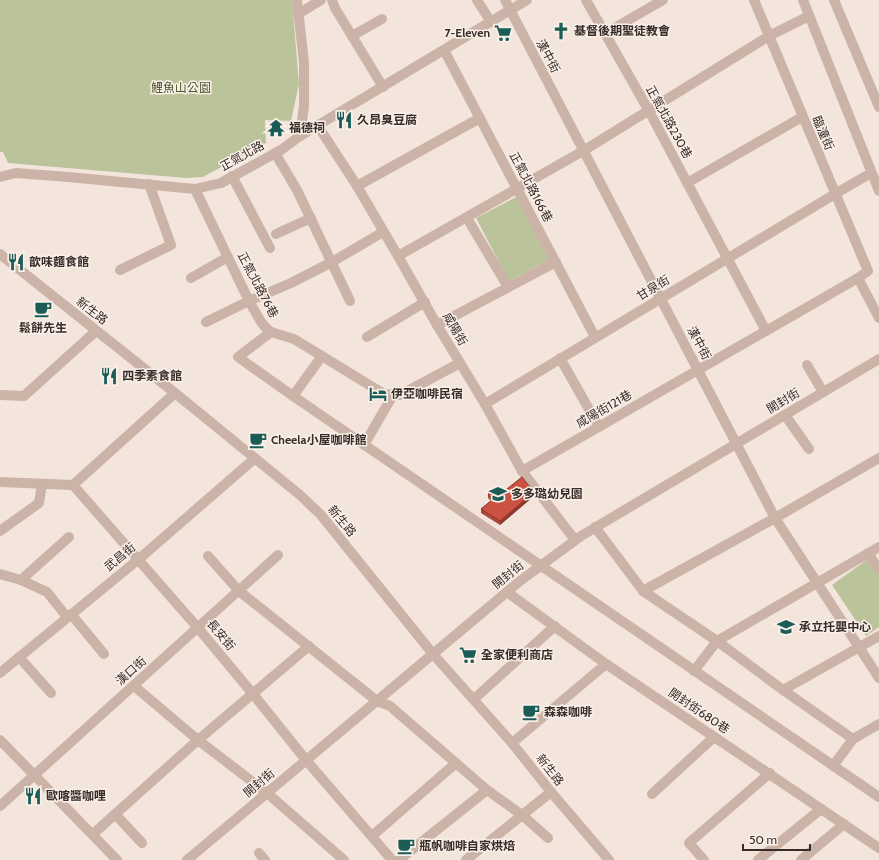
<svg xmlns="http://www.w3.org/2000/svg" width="879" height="860" viewBox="0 0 879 860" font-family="Cabin,'Noto Sans TC',sans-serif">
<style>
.green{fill:#bbc39b}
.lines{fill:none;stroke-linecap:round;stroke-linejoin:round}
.minor{stroke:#ccb3a7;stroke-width:10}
.wall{fill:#af463a}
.shaded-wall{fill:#8e392f}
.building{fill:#cb5143;stroke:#8e392f}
.labels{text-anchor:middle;stroke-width:3;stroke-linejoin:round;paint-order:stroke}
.poi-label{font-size:12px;font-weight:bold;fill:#382b28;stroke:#faf0e9;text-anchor:start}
.street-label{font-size:12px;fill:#382b28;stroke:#faf0e9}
.park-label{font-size:12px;fill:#4d572b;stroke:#faf0e9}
</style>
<rect width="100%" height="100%" fill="#f3e5dc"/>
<!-- green -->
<g class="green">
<path d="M0,0H292L299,84L291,121L265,120L266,143L203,177L186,178L8,163L3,152H0Z"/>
<path d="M516,197L549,260L509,281L476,218Z"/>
<path d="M868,559L879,575V627L866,636L832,585Z"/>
</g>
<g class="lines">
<!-- minor -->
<g class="minor">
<path d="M297,0L304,63V106L300,136"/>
<path d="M332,0L335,8L383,87"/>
<path d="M477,0L491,22"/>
<path d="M505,0L775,518L879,678"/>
<path d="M586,0L649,111L766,331"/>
<path d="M803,0L879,191"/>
<path d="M834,0L879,107"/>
<path d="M298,14L321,0"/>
<path d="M604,34L663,0"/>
<path d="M352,36L382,19"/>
<path d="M444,50L595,337"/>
<path d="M318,126L357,186L398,256L437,325L485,404L522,471L575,540"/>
<path d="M275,153L297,190L350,301"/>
<path d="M232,176L270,248"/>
<path d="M0,177L16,173L68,177L195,189L221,183L281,150L300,136L527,0"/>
<path d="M687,183L802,117"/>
<path d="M357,186L480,118"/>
<path d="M195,189L249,301L261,322L266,328L271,332L294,339L384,394L400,395L460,363"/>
<path d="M467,218L508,287"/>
<path d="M276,234L311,218"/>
<path d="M0,254L175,393L300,495L321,515L433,654L512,743L551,792L609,860"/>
<path d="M398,256L583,151L769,36L809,16"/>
<path d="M120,270L171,245L149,184"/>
<path d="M191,278L228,257"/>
<path d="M858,278L879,318"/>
<path d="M206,322L249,301L291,283L332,262L383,232"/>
<path d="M437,325L556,262"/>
<path d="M271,332L238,357L293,396L879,797"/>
<path d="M367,337L425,302"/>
<path d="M560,358L599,427"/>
<path d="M807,365L823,392"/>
<path d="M0,395L24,396L96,331"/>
<path d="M293,396L322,356"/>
<path d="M485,404L835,194L871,173"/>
<path d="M785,415L809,449"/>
<path d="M364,445L393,395"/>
<path d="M522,471L858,278L868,271L754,0"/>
<path d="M0,482L73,485L198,628L253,694L306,760L392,860"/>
<path d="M73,485L175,393"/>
<path d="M595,527L643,591L717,641L783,690L853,739"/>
<path d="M0,531L39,503L42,484"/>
<path d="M868,553L879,570"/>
<path d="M208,556L239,591L377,701L390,706L487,790L522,815L548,838"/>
<path d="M0,574L21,580L47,592L67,617"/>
<path d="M21,580L69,537"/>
<path d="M643,591L775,518L879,458"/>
<path d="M507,592L606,664L879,848"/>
<path d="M71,614L104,654"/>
<path d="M19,657L51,693"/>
<path d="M694,671L717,641L879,547"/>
<path d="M0,673L139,559L254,459"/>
<path d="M134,686L198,740L267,793L344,860"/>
<path d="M783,690L879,636"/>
<path d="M474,699L555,626"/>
<path d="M0,740L117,860"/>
<path d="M512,743L606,664"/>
<path d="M833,766L853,739L879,724"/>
<path d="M652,794L714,737"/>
<path d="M0,806L278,555"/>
<path d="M115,814L142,843"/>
<path d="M93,834L198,740L309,646"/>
<path d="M372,836L456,763"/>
<path d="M259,853L265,860"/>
<path d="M187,860L520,581L581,536L879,359"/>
<path d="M399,860L487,790"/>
<path d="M466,860L551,792"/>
<path d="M704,860L689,843L770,773"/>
<path d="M758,860L821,809"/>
<path d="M801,860L844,824"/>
</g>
</g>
<!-- wall -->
<path class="wall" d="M503,492L534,496L500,525L481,513V509L491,501L488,498V494Z"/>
<!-- shaded-wall -->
<path class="shaded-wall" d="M534,492V496L500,525V521Z"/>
<!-- building -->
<path class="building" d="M522,477L534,492L500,521L481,509L493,499L488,494L498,487L503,492Z"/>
<!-- icons -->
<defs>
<g id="church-bare" transform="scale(1.38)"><path d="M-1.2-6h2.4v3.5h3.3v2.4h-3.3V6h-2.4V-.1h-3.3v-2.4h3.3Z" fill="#1c5c57" stroke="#faf0e9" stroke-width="2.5" paint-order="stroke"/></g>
<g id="supermarket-bare" transform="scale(1.38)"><path d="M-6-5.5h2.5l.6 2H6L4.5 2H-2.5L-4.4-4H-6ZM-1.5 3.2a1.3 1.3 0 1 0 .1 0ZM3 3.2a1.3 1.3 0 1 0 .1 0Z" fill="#1c5c57" stroke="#faf0e9" stroke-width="2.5" paint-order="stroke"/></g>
<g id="restaurant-bare" transform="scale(1.38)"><path d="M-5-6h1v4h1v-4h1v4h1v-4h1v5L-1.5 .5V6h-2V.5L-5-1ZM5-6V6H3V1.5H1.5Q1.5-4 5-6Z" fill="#1c5c57" stroke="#faf0e9" stroke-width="2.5" paint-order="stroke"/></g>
<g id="temple-bare" transform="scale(1.38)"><path d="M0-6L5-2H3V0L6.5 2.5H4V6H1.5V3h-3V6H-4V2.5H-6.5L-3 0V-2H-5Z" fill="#1c5c57" stroke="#faf0e9" stroke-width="2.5" paint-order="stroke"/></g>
<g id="cafe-bare" transform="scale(1.38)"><path d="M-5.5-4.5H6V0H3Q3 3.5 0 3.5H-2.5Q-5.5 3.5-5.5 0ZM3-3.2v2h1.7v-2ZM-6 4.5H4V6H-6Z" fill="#1c5c57" stroke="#faf0e9" stroke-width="2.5" paint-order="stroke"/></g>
<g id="hotel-bare" transform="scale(1.38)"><path d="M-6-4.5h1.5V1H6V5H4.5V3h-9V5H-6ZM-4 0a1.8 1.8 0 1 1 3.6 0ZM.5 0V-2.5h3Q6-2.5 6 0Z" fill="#1c5c57" stroke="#faf0e9" stroke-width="2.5" paint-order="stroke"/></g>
<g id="school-bare" transform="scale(1.38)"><path d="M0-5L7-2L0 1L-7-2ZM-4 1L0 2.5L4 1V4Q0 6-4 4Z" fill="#1c5c57" stroke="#faf0e9" stroke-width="2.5" paint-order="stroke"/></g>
</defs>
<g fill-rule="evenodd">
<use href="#church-bare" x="561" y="31"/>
<use href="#supermarket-bare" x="503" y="33"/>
<use href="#restaurant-bare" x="344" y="120"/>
<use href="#temple-bare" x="276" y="128"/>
<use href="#restaurant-bare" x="16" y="262"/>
<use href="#cafe-bare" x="43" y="309"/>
<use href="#restaurant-bare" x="109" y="376"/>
<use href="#hotel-bare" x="378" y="394"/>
<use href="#cafe-bare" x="258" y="440"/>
<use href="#school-bare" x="498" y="494"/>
<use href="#school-bare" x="786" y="627"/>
<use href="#supermarket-bare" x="468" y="655"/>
<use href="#cafe-bare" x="531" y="712"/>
<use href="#restaurant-bare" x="33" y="796"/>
<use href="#cafe-bare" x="406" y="846"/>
</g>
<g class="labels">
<!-- poi labels -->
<g class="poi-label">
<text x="574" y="35">基督後期聖徒教會</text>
<text x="490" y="37" text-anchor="end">7-Eleven</text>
<text x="357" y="124">久昂臭豆腐</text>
<text x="289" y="132">福德祠</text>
<text x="29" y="266">歆味麵食館</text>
<text x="43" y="332" text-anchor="middle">鬆餅先生</text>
<text x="122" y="380">四季素食館</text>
<text x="391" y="398">伊亞咖啡民宿</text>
<text x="271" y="444">Cheela小屋咖啡館</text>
<text x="511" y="498">多多璐幼兒園</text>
<text x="799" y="631">承立托嬰中心</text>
<text x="481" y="659">全家便利商店</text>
<text x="544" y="716">森森咖啡</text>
<text x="46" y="800">歐喀醬咖哩</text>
<text x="419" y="850">瓶帆咖啡自家烘焙</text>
</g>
<!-- street labels -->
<g class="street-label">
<text transform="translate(548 56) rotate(62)" y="4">漢中街</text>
<text transform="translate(669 122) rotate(61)" y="4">正氣北路230巷</text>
<text transform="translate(823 133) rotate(67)" y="4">臨潼街</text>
<text transform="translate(242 156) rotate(-29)" y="4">正氣北路</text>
<text transform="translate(531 187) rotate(62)" y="4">正氣北路166巷</text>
<text transform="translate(258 285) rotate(62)" y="4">正氣北路76巷</text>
<text transform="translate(653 288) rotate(-31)" y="4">甘泉街</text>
<text transform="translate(92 311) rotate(38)" y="4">新生路</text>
<text transform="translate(455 329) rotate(60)" y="4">咸陽街</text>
<text transform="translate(699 343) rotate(62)" y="4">漢中街</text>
<text transform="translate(783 401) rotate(-31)" y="4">開封街</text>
<text transform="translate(604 409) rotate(-30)" y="4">咸陽街121巷</text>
<text transform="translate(342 521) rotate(50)" y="4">新生路</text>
<text transform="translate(120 557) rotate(-40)" y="4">武昌街</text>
<text transform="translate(508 575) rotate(-39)" y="4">開封街</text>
<text transform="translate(221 635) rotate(50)" y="4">長安街</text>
<text transform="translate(131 671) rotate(-42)" y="4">漢口街</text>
<text transform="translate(699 711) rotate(34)" y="4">開封街680巷</text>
<text transform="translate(550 770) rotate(52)" y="4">新生路</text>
<text transform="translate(259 783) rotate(-40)" y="4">開封街</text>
</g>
<!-- park labels -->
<g class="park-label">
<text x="181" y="92">鯉魚山公園</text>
</g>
</g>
<!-- scale -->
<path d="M743 844v6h67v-6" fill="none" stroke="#382b28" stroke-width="2"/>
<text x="749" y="844" font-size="12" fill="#382b28" stroke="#faf0e9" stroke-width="3" paint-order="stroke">50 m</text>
</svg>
